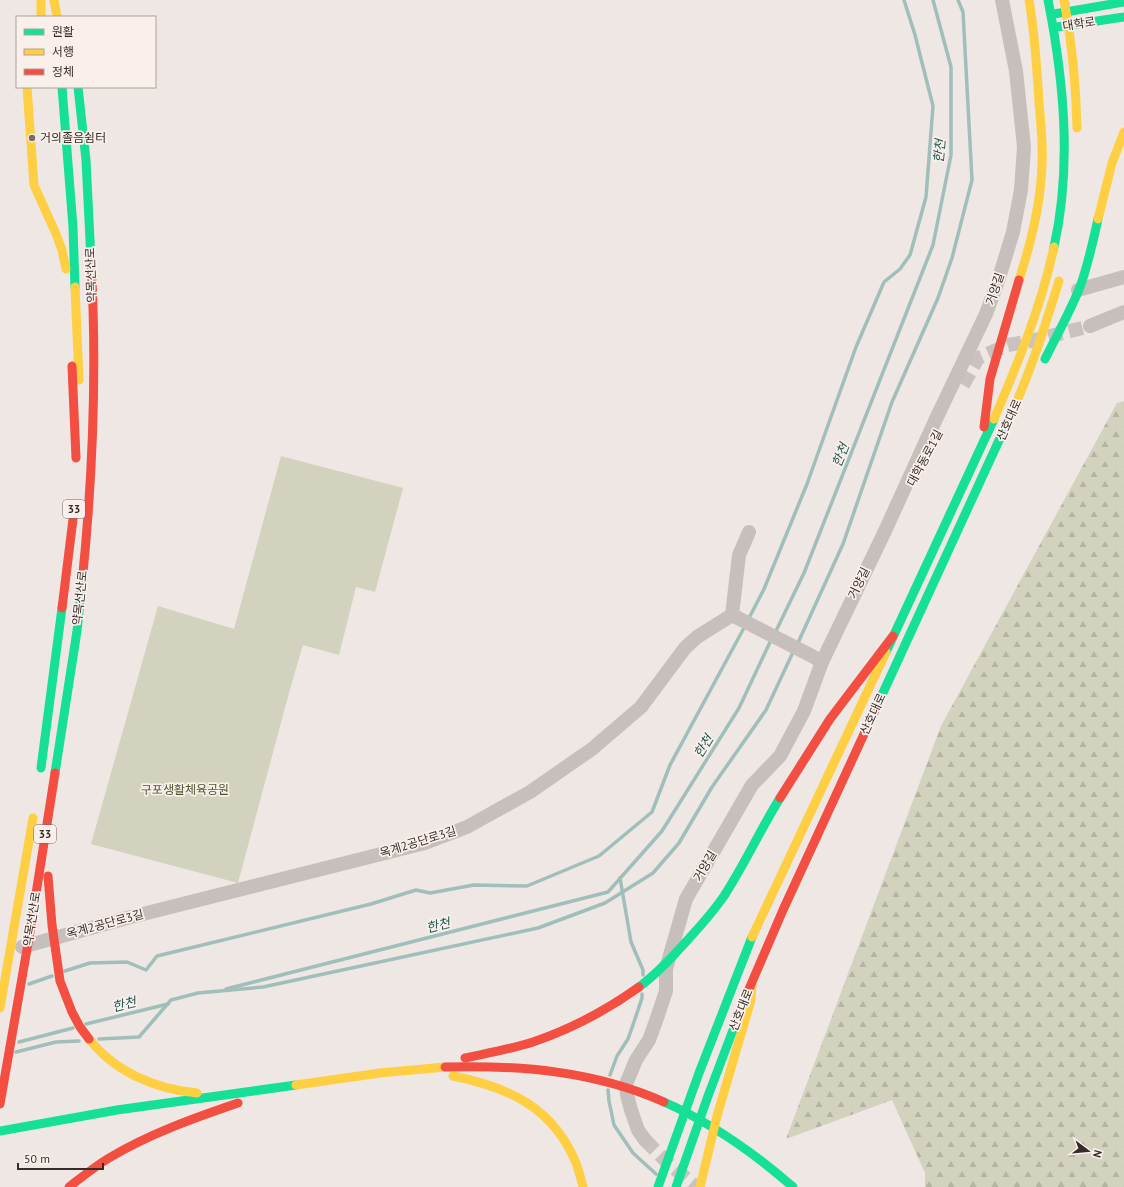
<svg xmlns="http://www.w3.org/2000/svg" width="1124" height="1187" viewBox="0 0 1124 1187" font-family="'PT Sans','Noto Sans KR',sans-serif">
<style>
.green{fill:#d2d2be}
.forest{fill:url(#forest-firs)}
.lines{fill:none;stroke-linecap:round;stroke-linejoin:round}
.stream{stroke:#a0bfba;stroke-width:3.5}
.street-tunnel{stroke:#cac2be;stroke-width:14;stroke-dasharray:14 7;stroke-linecap:butt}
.street{stroke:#c7bfbc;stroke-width:14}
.fast{stroke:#16e098;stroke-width:9}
.slow{stroke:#ffcf43;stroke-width:9}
.jam{stroke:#f24e42;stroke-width:9}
.poi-dot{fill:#786d6b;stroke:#f9f0eb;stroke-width:1.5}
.labels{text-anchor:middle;stroke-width:3.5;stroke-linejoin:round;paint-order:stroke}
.shield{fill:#f9f0eb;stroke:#726764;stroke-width:1}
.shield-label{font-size:11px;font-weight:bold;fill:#382c2a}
.street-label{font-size:12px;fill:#382c2a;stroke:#f9f0eb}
.poi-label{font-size:12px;fill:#382c2a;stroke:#f9f0eb;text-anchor:start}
.park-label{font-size:12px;fill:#4d552f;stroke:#f9f0eb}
.water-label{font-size:13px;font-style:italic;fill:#215752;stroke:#f9f0eb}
</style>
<defs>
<pattern id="forest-firs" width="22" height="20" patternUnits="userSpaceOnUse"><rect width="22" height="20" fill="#d2d2be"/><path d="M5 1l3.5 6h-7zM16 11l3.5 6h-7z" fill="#b5b4a3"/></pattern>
</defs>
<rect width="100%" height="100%" fill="#eee7e3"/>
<!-- green -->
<path class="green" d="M281,456L403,488L375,592L356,587L339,655L303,645L290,689L238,883L91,844L158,606L234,629Z"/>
<!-- forest -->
<path class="forest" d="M1124,401V1187H925V1173L892,1100L786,1139L941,726L1117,403Z"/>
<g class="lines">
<!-- stream -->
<g class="stream">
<path d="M748,620L764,589L807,484L856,347L884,282L900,269L910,255L926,197L933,106L915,35L904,0"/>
<path d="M775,633L804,573L933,245L951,155V67L933,0"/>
<path d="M797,645L843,544L892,402L938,298L952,258L972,180L963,12L958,0"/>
<path d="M620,878L631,942L643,970V975"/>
<path d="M65,971L90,963L127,962L146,970L157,956L371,904L416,890L430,893L474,885L527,886L599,856L652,812L670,765L745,626"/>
<path d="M29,984L52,976"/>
<path d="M226,989L608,892L662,831L739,708L772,638"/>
<path d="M86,1024L168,1004"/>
<path d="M99,1039L139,1037L171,1000L198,993L263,987L538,928L605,903L653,873L679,843L712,787L766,710L794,650"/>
<path d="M19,1042L73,1028"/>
<path d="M16,1052L56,1042L79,1041"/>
<path d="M610,1075L617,1056L628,1039L635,1019L642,998V994"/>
<path d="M608,1090L609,1101L614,1125L633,1153L656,1174"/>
</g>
<!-- street-tunnel -->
<g class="street-tunnel">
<path d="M963,385L978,358L1008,345L1031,341L1090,326"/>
<path d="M645,1140L665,1160L696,1187"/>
</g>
<!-- street -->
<g class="street">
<path d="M1078,290L1124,277"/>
<path d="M1090,326L1124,312"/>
<path d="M732,615L812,656L822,662"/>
<path d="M22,947L127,918L425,843L467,827L530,792L592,749L641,707L685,648L697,637L732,615L739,555L749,532"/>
<path d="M645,1140L638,1130L631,1110L627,1095L626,1084L636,1060L649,1040L657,1018L666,991V969L686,899L752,785L780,756L804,711L822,662L885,531L936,419L986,314L999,278L1013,232L1021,190L1024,147L1016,71L1002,0"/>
</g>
<!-- fast -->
<g class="fast">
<path d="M1048,0C1064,81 1072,166 1054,247"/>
<path d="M1054,14L1124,2"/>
<path d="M1057,27L1124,17"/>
<path d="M62,87L73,227L75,287"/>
<path d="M78,87L86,160L91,260"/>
<path d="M1045,359C1057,335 1070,312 1080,287C1088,265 1093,242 1098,219"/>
<path d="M886,652L994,419"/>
<path d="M876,708L1007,423"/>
<path d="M41,768L62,608"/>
<path d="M55,773L77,631L82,583"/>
<path d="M639,987C659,972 676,953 693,934C704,922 715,909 724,896C745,864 760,830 780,798"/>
<path d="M664,1102C712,1123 754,1153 793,1187"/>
<path d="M0,1131L117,1110L296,1085"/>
<path d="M658,1187L699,1073L752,937"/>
<path d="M676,1187L708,1096L733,1030"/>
</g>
<!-- slow -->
<g class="slow">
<path d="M41,0V17"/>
<path d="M54,0L57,17"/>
<path d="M1064,0C1072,42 1076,85 1077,128"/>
<path d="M27,87L34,185L56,234L62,250L66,269"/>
<path d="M1098,219L1112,163L1124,132"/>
<path d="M1019,280C1031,243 1041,204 1042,164C1043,144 1041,123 1039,103C1037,68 1035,34 1029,0"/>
<path d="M75,287L79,380"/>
<path d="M994,419C1018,363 1041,307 1054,247"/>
<path d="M1007,423C1029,377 1044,329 1059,281"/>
<path d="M752,937L886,652"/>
<path d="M0,1008L33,818"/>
<path d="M89,1039C115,1072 155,1089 197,1093"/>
<path d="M453,1076C508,1087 553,1107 576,1163C579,1171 581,1179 583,1187"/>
<path d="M296,1085L380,1073L445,1067"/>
<path d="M700,1187L717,1116L751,1000L752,983"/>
</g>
<!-- jam -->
<g class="jam">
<path d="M72,366L76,458"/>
<path d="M984,427L990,379L1019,280"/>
<path d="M82,583C93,476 97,367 91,260"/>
<path d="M62,608L74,511"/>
<path d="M780,798L830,719L893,636"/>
<path d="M48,876L52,925L60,981L72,1012L80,1027L89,1039"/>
<path d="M746,996L783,910L876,708"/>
<path d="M465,1058C488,1053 511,1049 533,1042C571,1029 607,1010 639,987"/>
<path d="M445,1067C520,1065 595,1071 664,1102"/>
<path d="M0,1104L30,932L55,773"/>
<path d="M69,1187C82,1177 94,1167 109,1158C149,1134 194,1118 238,1103"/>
</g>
</g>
<!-- markers -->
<circle class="poi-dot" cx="32" cy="138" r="4"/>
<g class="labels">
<!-- shield labels -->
<g class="shield">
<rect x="63" y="500" width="22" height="18" rx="3"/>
<rect x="34" y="825" width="22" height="18" rx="3"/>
</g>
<g class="shield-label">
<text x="74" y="513">33</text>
<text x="45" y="838">33</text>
</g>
<!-- street labels -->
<g class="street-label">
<text transform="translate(1079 24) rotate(-9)" y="4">대학로</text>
<text transform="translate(91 275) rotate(-92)" y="4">약목선산로</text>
<text transform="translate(995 289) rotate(-71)" y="4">거양길</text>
<text transform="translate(1009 420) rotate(-66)" y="4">산호대로</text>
<text transform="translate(925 458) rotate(-62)" y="4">대학동로1길</text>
<text transform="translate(859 583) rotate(-64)" y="4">거양길</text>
<text transform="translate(80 598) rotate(-84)" y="4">약목선산로</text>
<text transform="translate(873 714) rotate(-65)" y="4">산호대로</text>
<text transform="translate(418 842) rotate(-17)" y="4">옥계2공단로3길</text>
<text transform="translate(705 866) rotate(-60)" y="4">거양길</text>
<text transform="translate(32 919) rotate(-81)" y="4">약목선산로</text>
<text transform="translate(105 924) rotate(-15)" y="4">옥계2공단로3길</text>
<text transform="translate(741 1010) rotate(-68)" y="4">산호대로</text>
</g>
<!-- poi labels -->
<g class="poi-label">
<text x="40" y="142">거의졸음쉼터</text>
</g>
<!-- park labels -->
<g class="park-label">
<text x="185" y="794">구포생활체육공원</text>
</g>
<!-- water labels -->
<g class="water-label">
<text transform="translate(939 151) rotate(-85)" y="5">한천</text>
<text transform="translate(840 455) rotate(-68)" y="5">한천</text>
<text transform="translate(703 746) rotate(-58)" y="5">한천</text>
<text transform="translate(438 925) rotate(-14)" y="5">한천</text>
<text transform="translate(124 1004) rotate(-14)" y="5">한천</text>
</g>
</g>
<!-- legend -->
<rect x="16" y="16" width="140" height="72" fill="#f9f0eb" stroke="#aca29e"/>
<rect x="24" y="29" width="20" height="6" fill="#16e098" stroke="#aca29e"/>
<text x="52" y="36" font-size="12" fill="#382c2a">원활</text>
<rect x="24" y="49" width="20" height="6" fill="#ffcf43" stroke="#aca29e"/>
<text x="52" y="56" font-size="12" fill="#382c2a">서행</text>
<rect x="24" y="69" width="20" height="6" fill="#f24e42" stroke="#aca29e"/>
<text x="52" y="76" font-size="12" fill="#382c2a">정체</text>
<!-- north arrow -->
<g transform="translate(1088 1151) rotate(106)" stroke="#f9f0eb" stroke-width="3" paint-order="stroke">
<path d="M0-3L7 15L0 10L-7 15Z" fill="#382c2a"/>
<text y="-6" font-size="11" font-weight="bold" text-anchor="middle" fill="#382c2a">N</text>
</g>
<!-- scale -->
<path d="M18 1163v6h85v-6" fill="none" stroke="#382c2a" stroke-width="2"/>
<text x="24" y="1163" font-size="12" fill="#382c2a" stroke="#f9f0eb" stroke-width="3" paint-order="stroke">50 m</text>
</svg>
